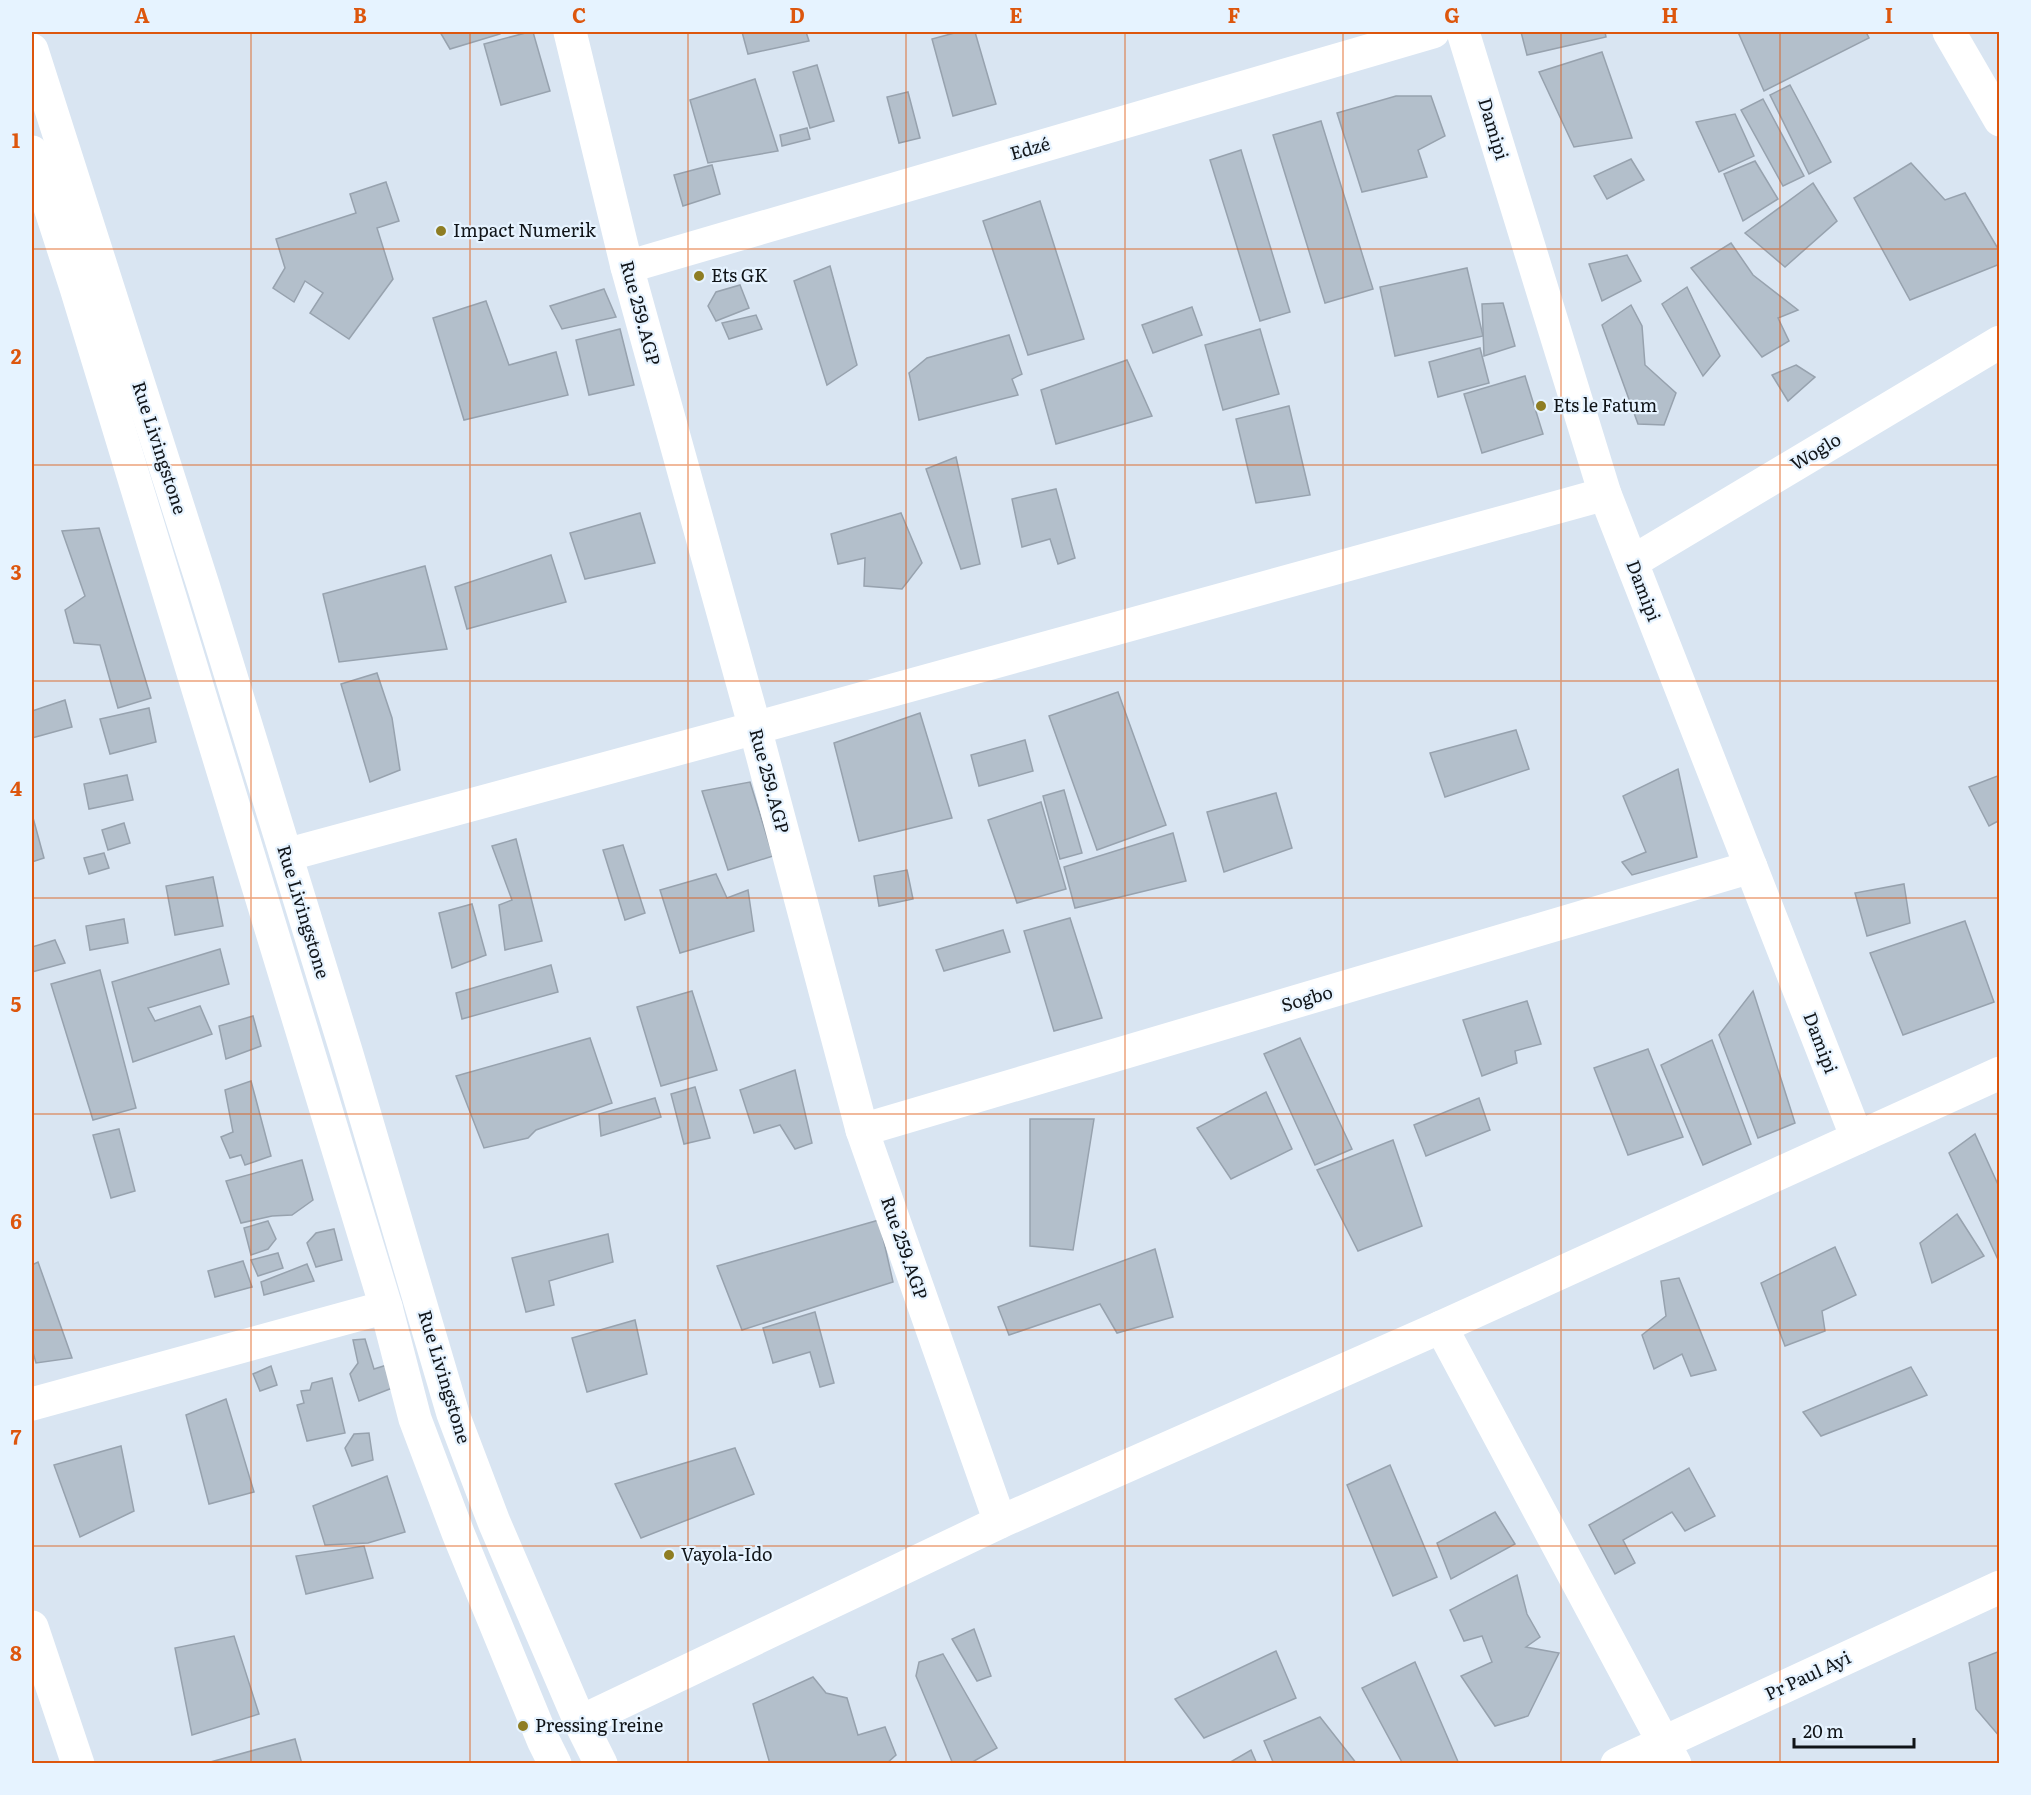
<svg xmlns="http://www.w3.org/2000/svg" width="2031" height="1795" viewBox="0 0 2031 1795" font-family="Literata,serif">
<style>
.building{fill:#b3bfcb;stroke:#97a2ae;stroke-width:1.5}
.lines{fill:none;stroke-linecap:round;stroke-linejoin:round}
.minor{stroke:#fff;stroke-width:33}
.tertiary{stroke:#fff;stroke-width:33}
.grid{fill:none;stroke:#dd560d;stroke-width:1.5;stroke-opacity:0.55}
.poi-dot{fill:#8e7d23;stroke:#e6f3ff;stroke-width:2}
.labels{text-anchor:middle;stroke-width:4.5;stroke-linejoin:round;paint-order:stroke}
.street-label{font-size:18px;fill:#101418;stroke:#e6f3ff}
.poi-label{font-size:18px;fill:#101418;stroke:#e6f3ff;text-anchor:start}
.neatline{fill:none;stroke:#dd560d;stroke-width:2}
.grid-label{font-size:20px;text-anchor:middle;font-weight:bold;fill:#dd560d}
</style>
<rect width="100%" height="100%" fill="#d9e5f2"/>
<!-- building -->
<g class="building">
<path d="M440,32H500V34L450,49Z"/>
<path d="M529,32H533L550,91L501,105L484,44Z"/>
<path d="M742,32H806L809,41L748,54Z"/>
<path d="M958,32H975L996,104L953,116L932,39Z"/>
<path d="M1521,32H1605L1606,37L1527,55Z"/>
<path d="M1738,32H1866L1869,38L1764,91Z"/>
<path d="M1602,52L1632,138L1574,147L1539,72Z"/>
<path d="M817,65L834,121L810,128L793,72Z"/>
<path d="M755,79L778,151L708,163L690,100Z"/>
<path d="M1790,85L1831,162L1809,174L1770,95Z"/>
<path d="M908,92L920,138L899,143L887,97Z"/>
<path d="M1396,96H1431L1445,136L1418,150L1427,177L1362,192L1337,113Z"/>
<path d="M1763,99L1804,176L1783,186L1741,110Z"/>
<path d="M1735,114L1754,156L1719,172L1696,122Z"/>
<path d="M1321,121L1373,289L1325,303L1273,135Z"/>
<path d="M807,128L810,139L782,146L780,135Z"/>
<path d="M1241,150L1290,312L1260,321L1210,160Z"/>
<path d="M1631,159L1644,180L1607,199L1594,176Z"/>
<path d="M1755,161L1778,199L1743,221L1724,174Z"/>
<path d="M1911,163L1945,200L1965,193L2000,252V264L1910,300L1854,198Z"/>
<path d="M712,165L720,194L683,206L674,175Z"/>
<path d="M386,182L399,221L377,228L393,279L349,339L310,313L323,293L305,281L294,302L273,288L285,268L276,239L356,213L350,194Z"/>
<path d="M1813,183L1837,221L1785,267L1745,233Z"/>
<path d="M1040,201L1084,339L1028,355L983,221Z"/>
<path d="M1731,243L1753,275L1798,310L1778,318L1789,341L1762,357L1691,268Z"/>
<path d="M1627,255L1641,281L1602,301L1589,264Z"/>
<path d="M830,266L857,365L827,385L794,281Z"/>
<path d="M1467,268L1483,336L1395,356L1380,287Z"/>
<path d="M740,285L749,308L716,321L708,306L716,292Z"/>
<path d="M1687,287L1720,356L1703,376L1662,304Z"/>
<path d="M604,289L616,317L562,329L550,306Z"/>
<path d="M486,301L509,365L556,352L568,395L464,420L433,318Z"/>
<path d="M1503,303L1515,346L1484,356L1482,304Z"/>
<path d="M1631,305L1642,326L1645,365L1676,393L1664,425L1638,424L1602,325Z"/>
<path d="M1192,307L1202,335L1153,353L1142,325Z"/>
<path d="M756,315L762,329L729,339L722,323Z"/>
<path d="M620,329L634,385L589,395L576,340Z"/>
<path d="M1260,329L1279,394L1223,410L1205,345Z"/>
<path d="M1009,335L1022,374L1012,379L1018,395L919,420L909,373L927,358Z"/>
<path d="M1480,348L1489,383L1438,397L1429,362Z"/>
<path d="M1127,360L1152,416L1056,444L1041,390Z"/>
<path d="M1796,365L1815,377L1788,401L1772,375Z"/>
<path d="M1525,376L1543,434L1482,453L1464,394Z"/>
<path d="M1289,406L1310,495L1256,503L1236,419Z"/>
<path d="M956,457L980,564L961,569L926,469Z"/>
<path d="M1056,489L1075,558L1058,564L1050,539L1022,547L1012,499Z"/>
<path d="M640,513L655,563L585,579L570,533Z"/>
<path d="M901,513L922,563L902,589L864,586L865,558L838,564L831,534Z"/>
<path d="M99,528L151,698L118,708L100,645L74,643L65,610L85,596L62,531Z"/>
<path d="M551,555L566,602L467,629L455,587Z"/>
<path d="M425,566L447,649L339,662L323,594Z"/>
<path d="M377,673L392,718L400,770L370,782L341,684Z"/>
<path d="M1118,692L1166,825L1097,850L1049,716Z"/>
<path d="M65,700L72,727L32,738V711Z"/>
<path d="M149,708L156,742L110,754L100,719Z"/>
<path d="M920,713L952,818L859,841L834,743Z"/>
<path d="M1516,730L1529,769L1445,797L1430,753Z"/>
<path d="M1025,740L1033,771L979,786L971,755Z"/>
<path d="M1678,769L1697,857L1632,875L1622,862L1646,852L1623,796Z"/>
<path d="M127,775L133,800L89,809L84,784Z"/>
<path d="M2000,775V820L1989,826L1969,787Z"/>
<path d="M750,782L773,856L728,870L702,791Z"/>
<path d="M1064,790L1082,853L1060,859L1043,796Z"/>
<path d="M1276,793L1292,848L1224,872L1207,812Z"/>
<path d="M1041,802L1066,889L1017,903L988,820Z"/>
<path d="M32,814L44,858L32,862Z"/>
<path d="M124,823L130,843L108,850L102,830Z"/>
<path d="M1173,833L1186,881L1075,908L1064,867Z"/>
<path d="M516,839L542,941L505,950L499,905L512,900L492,846Z"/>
<path d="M623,845L645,913L625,920L603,850Z"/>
<path d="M104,853L109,868L89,874L84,858Z"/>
<path d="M907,870L913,899L879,906L874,876Z"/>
<path d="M716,874L727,898L748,890L754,931L680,953L660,890Z"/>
<path d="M213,877L223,926L175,935L166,886Z"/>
<path d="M1904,884L1910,923L1867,936L1855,893Z"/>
<path d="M472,904L486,955L452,968L439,913Z"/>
<path d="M1070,918L1102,1018L1054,1031L1024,931Z"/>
<path d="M124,919L128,943L90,950L86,926Z"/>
<path d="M1965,921L1994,1002L1903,1035L1870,953Z"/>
<path d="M1003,930L1010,952L944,971L936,950Z"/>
<path d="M55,940L65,963L32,972V947Z"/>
<path d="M220,949L229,984L148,1008L155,1021L200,1006L212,1034L133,1062L112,982Z"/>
<path d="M551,965L558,992L462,1019L456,993Z"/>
<path d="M100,970L136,1108L93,1120L51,984Z"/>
<path d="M692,991L717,1070L661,1086L637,1007Z"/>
<path d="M1753,991L1795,1123L1758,1138L1719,1035Z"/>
<path d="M1527,1001L1541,1044L1515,1051L1517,1063L1482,1076L1463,1020Z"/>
<path d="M253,1016L261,1046L226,1059L219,1026Z"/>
<path d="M590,1038L612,1103L536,1130L528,1138L484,1148L456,1076Z"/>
<path d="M1300,1038L1352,1149L1315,1165L1264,1054Z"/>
<path d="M1712,1040L1751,1144L1703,1165L1661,1065Z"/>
<path d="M1648,1049L1683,1137L1628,1155L1594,1068Z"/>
<path d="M795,1070L812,1143L795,1149L780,1125L754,1133L740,1090Z"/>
<path d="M251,1081L271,1156L245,1165L241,1155L230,1158L221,1137L233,1132L225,1090Z"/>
<path d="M695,1087L710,1138L684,1144L671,1094Z"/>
<path d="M1266,1092L1292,1149L1231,1179L1197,1128Z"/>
<path d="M655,1098L661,1117L601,1136L599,1114Z"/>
<path d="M1479,1098L1490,1130L1426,1156L1414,1125Z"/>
<path d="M1030,1119H1094L1073,1250L1030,1246Z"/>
<path d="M119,1129L135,1191L111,1198L93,1135Z"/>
<path d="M1975,1134L2000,1189V1264L1949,1153Z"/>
<path d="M1393,1140L1422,1226L1358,1251L1317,1170Z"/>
<path d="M302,1160L313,1200L292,1215L272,1216L241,1223L226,1181Z"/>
<path d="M1957,1214L1984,1256L1932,1283L1920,1243Z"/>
<path d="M879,1220L893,1282L742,1330L717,1266Z"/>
<path d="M268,1221L276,1239L268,1249L251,1255L244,1228Z"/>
<path d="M334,1229L342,1260L316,1267L307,1243L316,1233Z"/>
<path d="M608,1234L613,1262L549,1281L554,1305L526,1312L512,1258Z"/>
<path d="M1835,1247L1856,1295L1822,1311L1825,1331L1785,1346L1761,1283Z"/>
<path d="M1155,1249L1173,1317L1117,1333L1100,1304L1009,1335L998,1307Z"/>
<path d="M278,1253L283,1268L258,1276L251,1260Z"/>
<path d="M243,1261L252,1287L215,1297L208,1271Z"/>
<path d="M38,1262L72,1358L36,1363L32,1349V1265Z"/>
<path d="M307,1264L314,1281L264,1295L261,1282Z"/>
<path d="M1679,1278L1716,1370L1691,1376L1682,1354L1654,1369L1642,1335L1666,1316L1661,1281Z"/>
<path d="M815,1312L834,1383L820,1387L810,1352L773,1363L763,1328Z"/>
<path d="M635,1320L647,1374L587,1392L572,1338Z"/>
<path d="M365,1339L374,1369L390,1364L395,1387L359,1401L350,1374L358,1363L353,1340Z"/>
<path d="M271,1366L277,1385L260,1391L253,1374Z"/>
<path d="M1911,1367L1927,1395L1821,1436L1803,1412Z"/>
<path d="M332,1378L345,1433L307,1441L297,1405L304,1403L301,1391L310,1390L312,1383Z"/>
<path d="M226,1399L254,1492L209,1504L186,1415Z"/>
<path d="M369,1433L373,1460L352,1466L345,1448L354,1434Z"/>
<path d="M121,1446L134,1511L80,1537L54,1465Z"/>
<path d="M735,1448L754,1494L641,1538L615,1484Z"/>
<path d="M1390,1465L1437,1577L1393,1596L1347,1485Z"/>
<path d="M1689,1468L1715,1516L1685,1531L1672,1512L1623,1540L1635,1563L1615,1574L1589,1525Z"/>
<path d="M387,1476L405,1532L368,1543L325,1545L313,1506Z"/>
<path d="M1495,1512L1515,1544L1451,1579L1437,1543Z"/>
<path d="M364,1546L373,1578L306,1594L296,1556Z"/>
<path d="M1517,1575L1527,1614L1540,1637L1526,1647L1559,1653L1528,1716L1495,1726L1461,1676L1492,1662L1482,1636L1464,1641L1450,1610Z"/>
<path d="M974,1629L991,1676L977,1681L952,1639Z"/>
<path d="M234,1636L259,1714L192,1735L175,1648Z"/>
<path d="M1276,1651L1296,1698L1204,1738L1175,1699Z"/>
<path d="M2000,1651V1737L1976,1709L1969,1663Z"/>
<path d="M943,1654L997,1748L969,1764H953L916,1676L919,1662Z"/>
<path d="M1415,1662L1459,1764H1403L1362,1688Z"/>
<path d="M813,1677L826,1693L847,1698L858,1735L885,1727L896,1755L886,1764H770L753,1704Z"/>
<path d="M1320,1717L1357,1764H1274L1264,1741Z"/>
<path d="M295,1739L302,1764H203Z"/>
<path d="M1251,1750L1257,1764H1227Z"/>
</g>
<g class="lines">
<!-- minor -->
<g class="minor">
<path d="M570,32L627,267L755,728L862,1130L1000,1522"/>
<path d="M1463,32L1605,494L1857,1138"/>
<path d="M1949,32L2000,120"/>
<path d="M627,267L1433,32"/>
<path d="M1632,562L2000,342"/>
<path d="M286,855L755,728L1605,494"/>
<path d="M862,1130L1751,867"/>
<path d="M1441,1327L1675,1764"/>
<path d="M32,1404L386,1307"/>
<path d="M32,1627L78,1764"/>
<path d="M580,1722L1000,1522L1441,1327L2000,1073"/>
<path d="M1617,1764L2000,1587"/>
</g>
<!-- tertiary -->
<g class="tertiary">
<path d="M32,50L204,588L347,1054L453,1414L494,1522L580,1722L601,1764"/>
<path d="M32,152L76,288L386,1307L415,1419L458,1533L543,1740L555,1764"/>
</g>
</g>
<!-- grid -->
<path class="grid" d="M251,32V1764M470,32V1764M688,32V1764M906,32V1764M1125,32V1764M1343,32V1764M1561,32V1764M1780,32V1764M32,249H2000M32,465H2000M32,681H2000M32,898H2000M32,1114H2000M32,1330H2000M32,1546H2000"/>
<!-- markers -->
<g class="poi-dot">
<circle cx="441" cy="231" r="6"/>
<circle cx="699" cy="276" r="6"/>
<circle cx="1541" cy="406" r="6"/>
<circle cx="669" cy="1555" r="6"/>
<circle cx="523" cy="1726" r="6"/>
</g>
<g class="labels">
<!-- street labels -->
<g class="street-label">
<text transform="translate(1493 129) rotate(73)" y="6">Damipi</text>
<text transform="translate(1030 149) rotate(-16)" y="6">Edzé</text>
<text transform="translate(640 313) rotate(75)" y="6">Rue 259.AGP</text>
<text transform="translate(159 448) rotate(72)" y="6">Rue Livingstone</text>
<text transform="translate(1816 452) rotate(-31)" y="6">Woglo</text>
<text transform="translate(1643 591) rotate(69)" y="6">Damipi</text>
<text transform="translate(769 781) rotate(75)" y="6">Rue 259.AGP</text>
<text transform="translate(303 912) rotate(73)" y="6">Rue Livingstone</text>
<text transform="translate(1307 999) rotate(-16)" y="6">Sogbo</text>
<text transform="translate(1820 1043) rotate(69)" y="6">Damipi</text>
<text transform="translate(904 1248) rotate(71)" y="6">Rue 259.AGP</text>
<text transform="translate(444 1377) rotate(73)" y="6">Rue Livingstone</text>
<text transform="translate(1808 1676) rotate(-25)" y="6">Pr Paul Ayi</text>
</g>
<!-- poi labels -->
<g class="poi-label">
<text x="453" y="237">Impact Numerik</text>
<text x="711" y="282">Ets GK</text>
<text x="1553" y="412">Ets le Fatum</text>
<text x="681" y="1561">Vayola-Ido</text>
<text x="535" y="1732">Pressing Ireine</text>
</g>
</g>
<!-- border -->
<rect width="2031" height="1795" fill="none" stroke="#e6f3ff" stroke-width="66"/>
<!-- scale -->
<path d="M1794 1738v9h120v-9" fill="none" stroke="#101418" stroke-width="3"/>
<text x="1803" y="1738" font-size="18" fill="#101418" stroke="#e6f3ff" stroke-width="4.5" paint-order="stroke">20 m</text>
<rect x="33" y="33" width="1965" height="1729" class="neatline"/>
<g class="grid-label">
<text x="142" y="23">A</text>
<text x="360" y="23">B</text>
<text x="579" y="23">C</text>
<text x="797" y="23">D</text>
<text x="1016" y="23">E</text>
<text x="1234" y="23">F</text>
<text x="1452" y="23">G</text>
<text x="1670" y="23">H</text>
<text x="1889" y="23">I</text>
<text x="16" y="148">1</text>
<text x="16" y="364">2</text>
<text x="16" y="580">3</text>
<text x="16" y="796">4</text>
<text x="16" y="1012">5</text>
<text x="16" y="1229">6</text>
<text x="16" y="1445">7</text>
<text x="16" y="1661">8</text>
</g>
</svg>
